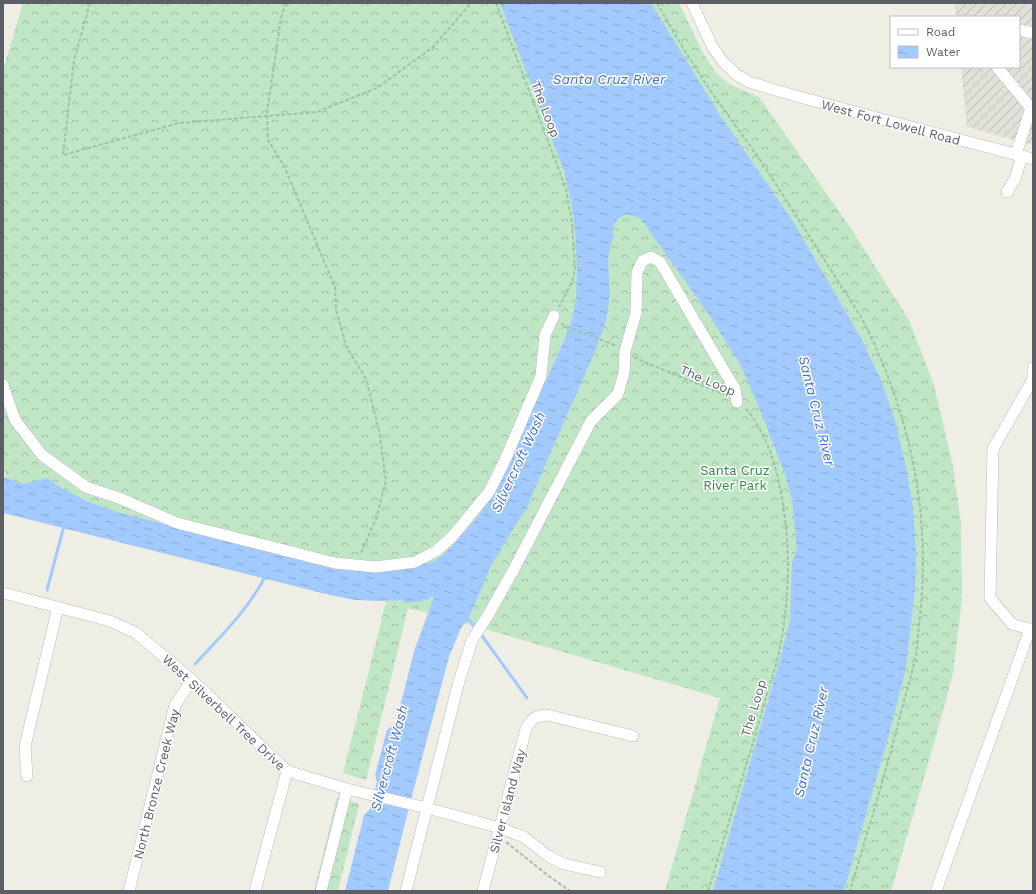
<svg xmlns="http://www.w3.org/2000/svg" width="1036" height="894" viewBox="0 0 1036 894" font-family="'Work Sans',sans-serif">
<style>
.industrial{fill:url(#industrial-furrows)}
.forest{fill:url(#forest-crowns)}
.water{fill:url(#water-ripples)}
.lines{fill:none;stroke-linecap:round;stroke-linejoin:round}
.stream{stroke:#a3caff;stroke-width:3}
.minor-casing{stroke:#b9bbc0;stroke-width:12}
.path{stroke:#98c5ab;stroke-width:2;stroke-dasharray:4 2;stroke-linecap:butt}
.minor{stroke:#fff;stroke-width:11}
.labels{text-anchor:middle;stroke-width:3;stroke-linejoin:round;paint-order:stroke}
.street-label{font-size:13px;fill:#5c5e65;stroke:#fff}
.park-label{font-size:13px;fill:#338442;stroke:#fff}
.water-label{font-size:14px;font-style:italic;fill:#4370c5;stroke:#fff}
</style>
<defs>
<pattern id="industrial-furrows" width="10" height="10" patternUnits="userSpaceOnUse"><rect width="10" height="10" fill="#e0dfd8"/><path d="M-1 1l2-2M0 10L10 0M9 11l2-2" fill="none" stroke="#b9b8b3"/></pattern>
<pattern id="forest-crowns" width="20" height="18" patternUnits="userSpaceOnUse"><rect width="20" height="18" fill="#c0e6c5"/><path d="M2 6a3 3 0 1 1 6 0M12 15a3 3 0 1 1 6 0" fill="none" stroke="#9fbea4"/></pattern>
<pattern id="water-ripples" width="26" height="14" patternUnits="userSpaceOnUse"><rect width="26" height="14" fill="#a3caff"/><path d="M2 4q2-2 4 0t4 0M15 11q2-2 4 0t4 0" fill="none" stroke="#88a7d2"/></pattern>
</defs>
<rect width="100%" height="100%" fill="#efeee4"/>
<!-- industrial -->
<path class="industrial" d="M955,3H1033V145L967,127L961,67H1019V17H956Z"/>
<!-- forest -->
<g class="forest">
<path d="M23,3H679L703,53L716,73L731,85L759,97L850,227L909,320L934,385L953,466L961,523L962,600L953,674L935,740L891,891H665L720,698L468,624L408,608L366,780L343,773L386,602L10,500L3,463V70Z"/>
<path d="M337,797L359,804L338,891H314Z"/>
</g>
<!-- water -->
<path class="water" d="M500,3H651L718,112L794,223L861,338L882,382L895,421L907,471L913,508L916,554L915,589L906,668L889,734L844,891H713L781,656L790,620L792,562L797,550L792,500L785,474L758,405L741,366L709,315L641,219C625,210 616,217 611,233L614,234L608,257L610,295L606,321L596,349L527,507L492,564L468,620L461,628L449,657L413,792L388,891H345L364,815L370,809L377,782L375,775L387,730L396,722L415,648L429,611L434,596L423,601L406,603L401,600L378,601L355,600L330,595L3,513V477L24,484L47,478L62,488L89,502L117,512L337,568L365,572L396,570L403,566L430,563L442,556L478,517L501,480L566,336L572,319L576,299L577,270L575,228L571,201L564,171Z"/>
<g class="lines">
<!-- stream -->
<g class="stream">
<path d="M47,590L64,526"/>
<path d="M466,616L476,629"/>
<path d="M480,633L527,698"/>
<path d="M195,664C220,637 249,609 266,575"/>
</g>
<!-- minor casing -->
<g class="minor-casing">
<g id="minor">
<path d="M692,3L712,46L723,62L737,75L749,82L789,94L877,118L1033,159"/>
<path d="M1019,30L1033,33"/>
<path d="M997,67L1031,108H1033"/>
<path d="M1016,154L1031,108"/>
<path d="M1007,192L1015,179L1022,156"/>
<path d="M1033,368V379L993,449L990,598L1012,624L1033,630"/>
<path d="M3,385L15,420L42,455L86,487L119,498L177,523L335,563L376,567L415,562L436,551L452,537L489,492L505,460L541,376L545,335L554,316"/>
<path d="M3,593L110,621L136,633L192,680L287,771L347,789L427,808L500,828L524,837L548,856L564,864L600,872"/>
<path d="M27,776L25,746L58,607"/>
<path d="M129,891L175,705L192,680"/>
<path d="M255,891L287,771"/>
<path d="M321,891L347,789"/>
<path d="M406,891L458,685L472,640L487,617L513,571L591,421L618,394L624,373L625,351L636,313L637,273L642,261L651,257L660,262L735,389L737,402"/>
<path d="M483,891L526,729C532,718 535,716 547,715L633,736"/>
<path d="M936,891L1030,629"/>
</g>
</g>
<!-- path -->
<g class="path">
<path d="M90,3L74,60L63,155L179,123L317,112L377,88L433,47L471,3"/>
<path d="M286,3L281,18L267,112L268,140L284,166L335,287L336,309L346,346L366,379L379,430L386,481L376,519L360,555"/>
<path d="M496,3L566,189L572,223L575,269L572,282L559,307"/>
<path d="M657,3L683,48L708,87L763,164L861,317C910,411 931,511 920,616C918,629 918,642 916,655C912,673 907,690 902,708C887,769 868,830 850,891"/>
<path d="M561,324L617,346"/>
<path d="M634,357L644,362L726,395"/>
<path d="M506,842L550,877L570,891"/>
<path d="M708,891C723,843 737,794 752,746C758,725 764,705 770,684C773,674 777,663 779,652C790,599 791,546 781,493C776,464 765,429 744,407"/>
</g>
<!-- minor -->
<use href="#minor" class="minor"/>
</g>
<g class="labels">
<!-- street labels -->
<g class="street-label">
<text transform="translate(546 109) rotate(69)" y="5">The Loop</text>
<text transform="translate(891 122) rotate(15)" y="5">West Fort Lowell Road</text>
<text transform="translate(708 380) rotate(23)" y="5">The Loop</text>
<text transform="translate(753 708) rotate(-73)" y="5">The Loop</text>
<text transform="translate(224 712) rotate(43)" y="5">West Silverbell Tree Drive</text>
<text transform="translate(156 784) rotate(-76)" y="5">North Bronze Creek Way</text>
<text transform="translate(507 801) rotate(-75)" y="5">Silver Island Way</text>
</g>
<!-- park labels -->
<g class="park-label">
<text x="735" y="475">Santa Cruz<tspan x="735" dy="15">River Park</tspan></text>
</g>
<!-- water labels -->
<g class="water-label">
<text x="609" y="84">Santa Cruz River</text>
<text transform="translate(817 411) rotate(76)" y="5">Santa Cruz River</text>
<text transform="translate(518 462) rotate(-65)" y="5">Silvercroft Wash</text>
<text transform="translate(811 742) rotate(-77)" y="5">Santa Cruz River</text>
<text transform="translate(389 758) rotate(-75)" y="5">Silvercroft Wash</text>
</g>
</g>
<!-- border -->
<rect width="1036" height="894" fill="none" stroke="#5c5e65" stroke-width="8"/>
<!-- legend -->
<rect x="890" y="16" width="130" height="52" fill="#ffffff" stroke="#bebfc1"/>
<rect x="898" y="29" width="20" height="6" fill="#ffffff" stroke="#bebfc1"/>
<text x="926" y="36" font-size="12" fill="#5c5e65">Road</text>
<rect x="898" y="46" width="20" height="12" fill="url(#water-ripples)" stroke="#bebfc1"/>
<text x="926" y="56" font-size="12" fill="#5c5e65">Water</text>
</svg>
